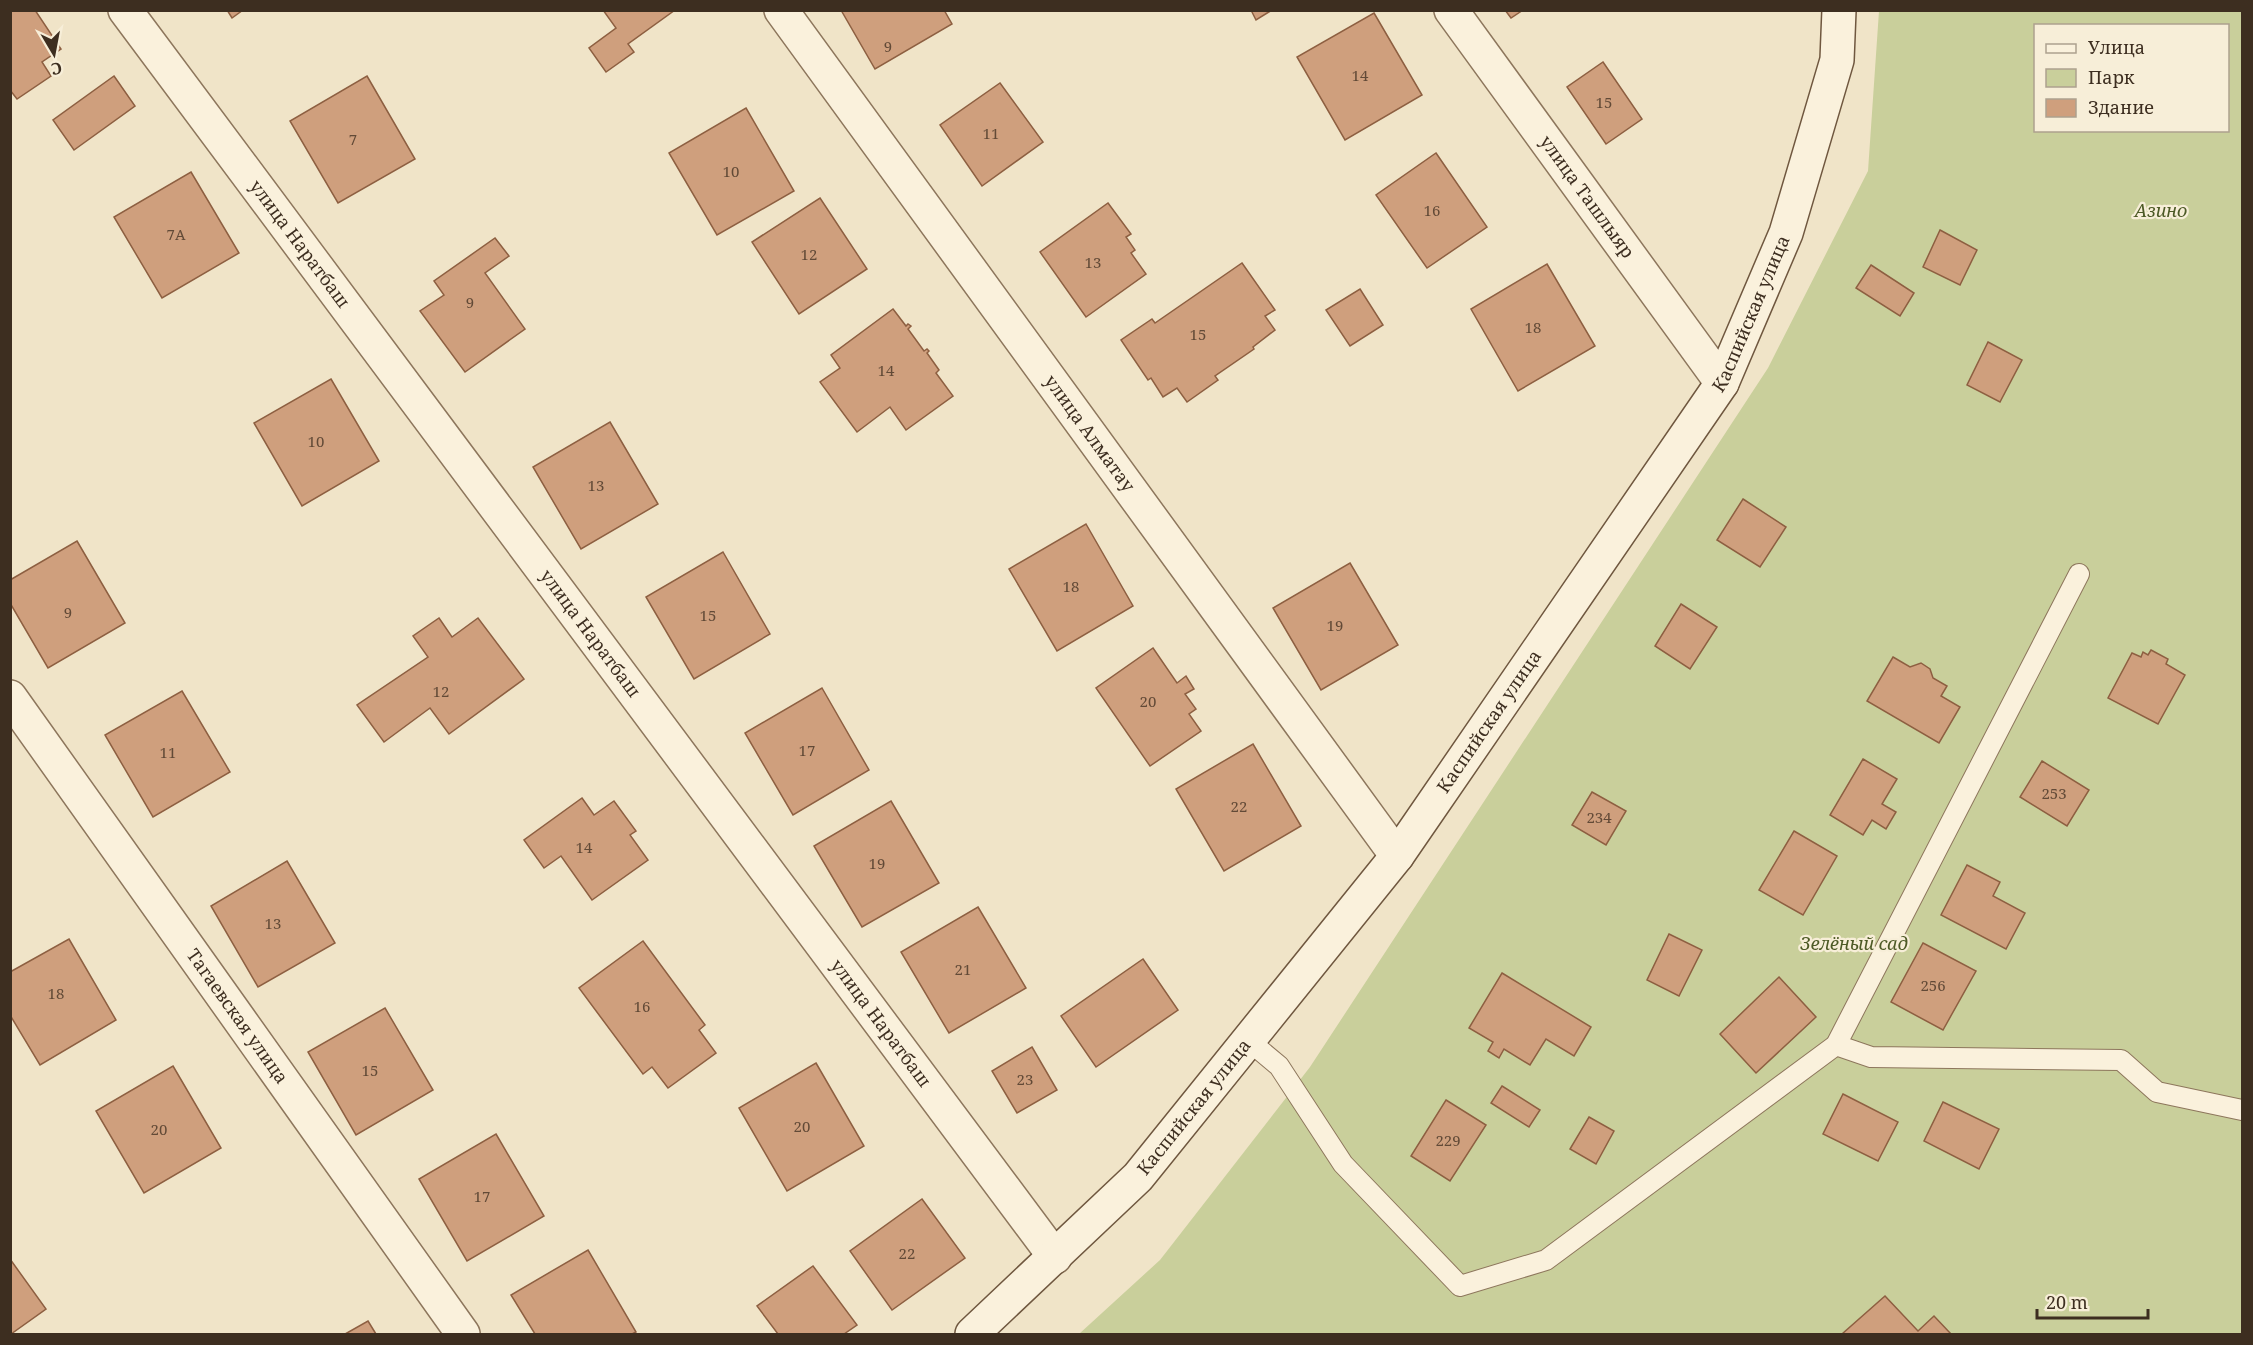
<svg xmlns="http://www.w3.org/2000/svg" width="2253" height="1345" viewBox="0 0 2253 1345" font-family="'Noto Serif',serif">
<style>
.green{fill:#c9cf9b;fill-rule:evenodd}
.building{fill:#cf9f7d;stroke:#8d5f41;stroke-width:1.5}
.lines{fill:none;stroke-linecap:round;stroke-linejoin:round}
.lane-casing{stroke:#8d765c;stroke-width:22}
.street-casing{stroke:#8d765c;stroke-width:36}
.secondary-casing{stroke:#6f573f;stroke-width:36}
.lane{stroke:#faf1dc;stroke-width:20}
.street{stroke:#faf1dc;stroke-width:33}
.secondary{stroke:#faf1dc;stroke-width:33}
.labels{text-anchor:middle;stroke-width:4.5;stroke-linejoin:round;paint-order:stroke}
.number-label{font-size:15px;fill:#624a37}
.street-label{font-size:18px;fill:#3d2e20;stroke:#f7eed8}
.park-label{font-size:18px;font-style:italic;fill:#4d5a26;stroke:#f7eed8}
</style>
<rect width="100%" height="100%" fill="#f0e4c8"/>
<!-- green -->
<path class="green" d="M1879,11H2242V1334H1079L1160,1260L1310,1067L1768,368L1868,171ZM2036,26H2228V130H2036Z"/>
<!-- building -->
<g class="building">
<path d="M10,10H35L61,49L42,62L51,76L17,99L10,90Z"/>
<path d="M227,10H243L232,18Z"/>
<path d="M603,10H675L628,44L634,52L606,72L589,48L616,28Z"/>
<path d="M841,10H944L952,24L875,69Z"/>
<path d="M1251,10H1272L1256,20Z"/>
<path d="M1505,10H1523L1511,18Z"/>
<path d="M1374,13L1422,95L1345,140L1297,57Z"/>
<path d="M1603,62L1642,119L1606,144L1567,87Z"/>
<path d="M114,76L135,106L74,150L53,120Z"/>
<path d="M367,76L415,159L338,203L290,121Z"/>
<path d="M1000,83L1043,142L982,186L940,125Z"/>
<path d="M746,108L794,191L717,235L669,153Z"/>
<path d="M1436,153L1487,227L1427,268L1376,195Z"/>
<path d="M191,172L239,253L162,298L114,217Z"/>
<path d="M820,198L867,269L799,314L752,242Z"/>
<path d="M1108,203L1131,234L1126,237L1135,250L1131,253L1146,274L1086,317L1040,252Z"/>
<path d="M1940,230L1977,250L1960,285L1923,267Z"/>
<path d="M495,238L509,256L485,273L525,329L465,372L420,311L444,295L434,281Z"/>
<path d="M1242,263L1275,310L1265,316L1275,330L1253,347L1254,349L1215,376L1218,380L1187,402L1177,388L1163,397L1151,378L1148,380L1121,340L1152,319L1155,323Z"/>
<path d="M1547,264L1595,346L1518,391L1471,309Z"/>
<path d="M1871,265L1914,293L1900,316L1856,288Z"/>
<path d="M1360,289L1383,325L1350,346L1326,310Z"/>
<path d="M893,309L906,326L908,324L911,326L908,329L924,351L927,349L929,351L927,353L939,370L936,373L953,396L906,430L890,407L857,432L820,382L840,368L831,355Z"/>
<path d="M1988,342L2022,360L2000,402L1967,385Z"/>
<path d="M331,379L379,461L302,506L254,423Z"/>
<path d="M610,422L658,504L581,549L533,467Z"/>
<path d="M1743,499L1786,527L1760,567L1717,540Z"/>
<path d="M1086,524L1133,606L1057,651L1009,569Z"/>
<path d="M77,541L125,623L48,668L10,603V580Z"/>
<path d="M723,552L770,634L694,679L646,597Z"/>
<path d="M1350,563L1398,645L1321,690L1273,608Z"/>
<path d="M1681,604L1717,627L1690,669L1655,646Z"/>
<path d="M439,618L452,637L478,618L524,679L449,734L430,708L384,742L357,705L428,657L413,636Z"/>
<path d="M1153,648L1177,683L1186,676L1194,689L1185,694L1196,709L1189,714L1201,731L1150,766L1096,688Z"/>
<path d="M2151,650L2168,659L2166,664L2185,675L2158,724L2108,698L2132,653L2141,657L2143,652L2148,655Z"/>
<path d="M1893,657L1910,667L1921,663L1930,669L1933,678L1947,686L1941,696L1960,707L1939,743L1867,701Z"/>
<path d="M822,688L869,770L793,815L745,733Z"/>
<path d="M182,691L230,772L153,817L105,735Z"/>
<path d="M1253,744L1301,826L1224,871L1176,789Z"/>
<path d="M1863,759L1897,779L1882,804L1896,812L1886,829L1872,820L1863,835L1830,815Z"/>
<path d="M2042,761L2089,790L2067,826L2020,797Z"/>
<path d="M1592,792L1626,811L1606,845L1572,825Z"/>
<path d="M582,798L594,815L614,801L636,831L630,835L648,860L592,900L561,856L544,868L524,840Z"/>
<path d="M891,801L939,883L862,927L814,846Z"/>
<path d="M1794,831L1837,856L1803,915L1759,890Z"/>
<path d="M287,861L335,943L258,987L211,906Z"/>
<path d="M1967,865L2000,882L1993,896L2025,913L2006,949L1941,915Z"/>
<path d="M978,907L1026,988L949,1033L901,952Z"/>
<path d="M1669,934L1702,950L1679,996L1647,980Z"/>
<path d="M69,939L116,1020L40,1065L10,1015V972Z"/>
<path d="M643,941L705,1025L699,1030L716,1053L668,1088L652,1067L643,1074L579,988Z"/>
<path d="M1923,943L1976,971L1943,1030L1891,1002Z"/>
<path d="M1143,959L1178,1010L1096,1067L1061,1016Z"/>
<path d="M1502,973L1591,1027L1574,1056L1546,1039L1530,1065L1504,1049L1499,1058L1488,1051L1493,1042L1469,1028Z"/>
<path d="M1779,977L1816,1017L1756,1073L1720,1034Z"/>
<path d="M385,1008L433,1090L356,1135L308,1052Z"/>
<path d="M1032,1047L1057,1090L1017,1113L992,1071Z"/>
<path d="M816,1063L864,1146L787,1191L739,1108Z"/>
<path d="M173,1066L221,1148L144,1193L96,1111Z"/>
<path d="M1502,1086L1540,1110L1529,1127L1491,1103Z"/>
<path d="M1843,1094L1898,1122L1878,1161L1823,1134Z"/>
<path d="M1446,1100L1486,1125L1450,1181L1411,1156Z"/>
<path d="M1943,1102L1999,1129L1979,1169L1924,1141Z"/>
<path d="M1589,1117L1614,1131L1596,1164L1570,1149Z"/>
<path d="M496,1134L544,1216L467,1261L419,1179Z"/>
<path d="M922,1199L965,1258L892,1310L850,1251Z"/>
<path d="M588,1250L636,1332L632,1334H535L511,1295Z"/>
<path d="M10,1259L46,1309L11,1334H10Z"/>
<path d="M813,1266L857,1325L844,1334H778L757,1306Z"/>
<path d="M1885,1296L1918,1331L1934,1316L1951,1334H1842Z"/>
<path d="M368,1321L376,1334H345Z"/>
</g>
<g class="lines">
<!-- lane casing -->
<g class="lane-casing">
<g id="lane">
<path d="M1248,1040L1279,1066L1343,1164L1460,1286L1546,1260L1836,1045L2079,574"/>
<path d="M1836,1045L1871,1057L2121,1060L2157,1092L2242,1110"/>
</g>
</g>
<!-- street casing -->
<g class="street-casing">
<g id="street">
<path id="s1" d="M125,10L1055,1257"/>
<path id="s2" d="M781,10L1397,856"/>
<path id="s3" d="M1451,10L1722,383"/>
<path id="s4" d="M10,697L463,1334"/>
</g>
</g>
<!-- secondary casing -->
<g class="secondary-casing">
<g id="secondary">
<path id="s5" d="M972,1334L1138,1177L1397,856L1722,383L1786,233L1837,60L1839,10"/>
</g>
</g>
<!-- lane -->
<use href="#lane" class="lane"/>
<!-- street -->
<use href="#street" class="street"/>
<!-- secondary -->
<use href="#secondary" class="secondary"/>
</g>
<g class="labels">
<!-- number labels -->
<g class="number-label">
<text x="888" y="52">9</text>
<text x="1360" y="81">14</text>
<text x="1604" y="108">15</text>
<text x="991" y="139">11</text>
<text x="353" y="145">7</text>
<text x="731" y="177">10</text>
<text x="1432" y="216">16</text>
<text x="176" y="240">7А</text>
<text x="809" y="260">12</text>
<text x="1093" y="268">13</text>
<text x="470" y="308">9</text>
<text x="1533" y="333">18</text>
<text x="1198" y="340">15</text>
<text x="886" y="376">14</text>
<text x="316" y="447">10</text>
<text x="596" y="491">13</text>
<text x="1071" y="592">18</text>
<text x="68" y="618">9</text>
<text x="708" y="621">15</text>
<text x="1335" y="631">19</text>
<text x="441" y="697">12</text>
<text x="1148" y="707">20</text>
<text x="807" y="756">17</text>
<text x="168" y="758">11</text>
<text x="2054" y="799">253</text>
<text x="1239" y="812">22</text>
<text x="1599" y="823">234</text>
<text x="584" y="853">14</text>
<text x="877" y="869">19</text>
<text x="273" y="929">13</text>
<text x="963" y="975">21</text>
<text x="1933" y="991">256</text>
<text x="56" y="999">18</text>
<text x="642" y="1012">16</text>
<text x="370" y="1076">15</text>
<text x="1025" y="1085">23</text>
<text x="802" y="1132">20</text>
<text x="159" y="1135">20</text>
<text x="1448" y="1146">229</text>
<text x="482" y="1202">17</text>
<text x="907" y="1259">22</text>
</g>
<!-- street labels -->
<g class="street-label">
<text dy="6" stroke="none"><textPath href="#s3" startOffset="231">улица Ташлыяр</textPath></text>
<text dy="6" stroke="none"><textPath href="#s1" startOffset="292">улица Наратбаш</textPath></text>
<text dy="6" stroke="none"><textPath href="#s5" startOffset="1290">Каспийская улица</textPath></text>
<text dy="6" stroke="none"><textPath href="#s2" startOffset="524">улица Алматау</textPath></text>
<text dy="6" stroke="none"><textPath href="#s1" startOffset="778">улица Наратбаш</textPath></text>
<text dy="6" stroke="none"><textPath href="#s5" startOffset="804">Каспийская улица</textPath></text>
<text dy="6" stroke="none"><textPath href="#s4" startOffset="392">Тагаевская улица</textPath></text>
<text dy="6" stroke="none"><textPath href="#s1" startOffset="1264">улица Наратбаш</textPath></text>
<text dy="6" stroke="none"><textPath href="#s5" startOffset="318">Каспийская улица</textPath></text>
</g>
<!-- park labels -->
<g class="park-label">
<text x="2161" y="217">Азино</text>
<text x="1854" y="950">Зелёный сад</text>
</g>
</g>
<!-- border -->
<rect width="2253" height="1345" fill="none" stroke="#3d2e20" stroke-width="24"/>
<!-- legend -->
<rect x="2034" y="24" width="195" height="108" fill="#f7eed8" stroke="#ada18e" stroke-width="1.5"/>
<rect x="2046" y="44" width="30" height="9" fill="#faf1dc" stroke="#ada18e" stroke-width="1.5"/>
<text x="2088" y="54" font-size="18" fill="#3d2e20">Улица</text>
<rect x="2046" y="69" width="30" height="18" fill="#c9cf9b" stroke="#ada18e" stroke-width="1.5"/>
<text x="2088" y="84" font-size="18" fill="#3d2e20">Парк</text>
<rect x="2046" y="99" width="30" height="18" fill="#cf9f7d" stroke="#ada18e" stroke-width="1.5"/>
<text x="2088" y="114" font-size="18" fill="#3d2e20">Здание</text>
<!-- north arrow -->
<g transform="translate(54 54) rotate(170)" stroke="#f7eed8" stroke-width="4.5" paint-order="stroke">
<path d="M0-4.5L10 22L0 15L-10 22Z" fill="#3d2e20"/>
<text y="-9" font-size="16" font-weight="bold" text-anchor="middle" fill="#3d2e20">С</text>
</g>
<!-- scale -->
<path d="M2037 1309v9h111v-9" fill="none" stroke="#3d2e20" stroke-width="3"/>
<text x="2046" y="1309" font-size="18" fill="#3d2e20" stroke="#f7eed8" stroke-width="4.5" paint-order="stroke">20 m</text>
</svg>
